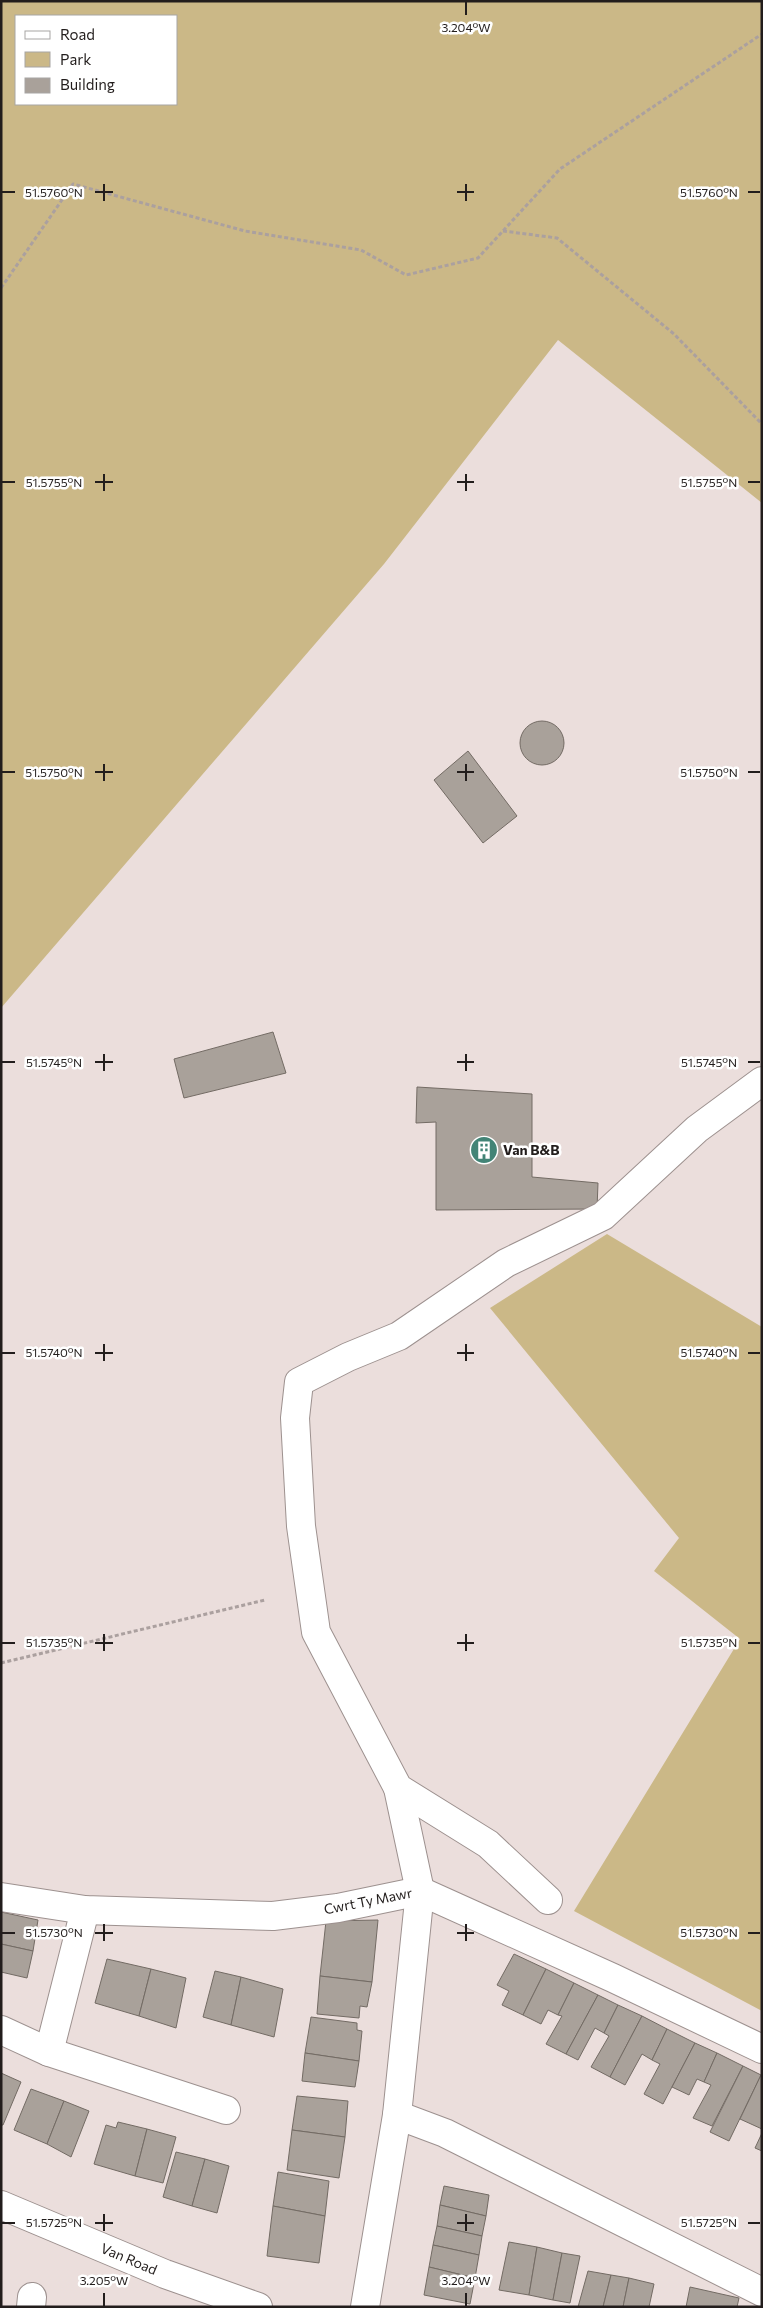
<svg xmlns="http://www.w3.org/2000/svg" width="763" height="2308" viewBox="0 0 763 2308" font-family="Commissioner,sans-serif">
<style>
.green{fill:#cbb887;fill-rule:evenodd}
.building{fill:#a9a19a;stroke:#736b64}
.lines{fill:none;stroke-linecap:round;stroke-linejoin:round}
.minor-casing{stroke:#9d918f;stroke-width:30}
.path{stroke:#aba09f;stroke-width:3;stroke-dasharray:4 2.5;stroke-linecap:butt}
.minor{stroke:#fff;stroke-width:28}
.ticks{fill:none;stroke:#221d1c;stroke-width:2}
.labels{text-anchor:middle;stroke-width:5;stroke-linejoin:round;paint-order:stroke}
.poi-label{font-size:14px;font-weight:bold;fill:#221d1c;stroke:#fff;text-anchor:start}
.street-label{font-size:14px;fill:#221d1c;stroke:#fff}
.ticks-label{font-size:12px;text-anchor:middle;fill:#221d1c;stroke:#fff;stroke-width:5;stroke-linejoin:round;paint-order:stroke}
</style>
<rect width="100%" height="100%" fill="#ebdedc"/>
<!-- green -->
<g class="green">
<path d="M1,1H762V503L558,340L384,564L1,1008ZM16,16H176V104H16Z"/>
<path d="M607,1234L762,1327V2011L574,1911L740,1639L654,1571L679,1538L490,1308Z"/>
</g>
<!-- building -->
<g class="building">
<circle cx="542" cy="743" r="22"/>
<path d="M468,751L517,816L483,843L434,780Z"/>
<path d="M273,1032L286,1073L184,1098L174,1059Z"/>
<path d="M417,1087L532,1094V1177L598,1183L597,1209L436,1210V1122L416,1123Z"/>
<path d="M1,1912L38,1920L33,1951L1,1944Z"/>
<path d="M378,1920L372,1982L320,1976L326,1921Z"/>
<path d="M1,1944L33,1951L27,1978L1,1972Z"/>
<path d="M514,1954L546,1969L523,2015L502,2005L509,1991L497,1985Z"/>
<path d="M107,1959L151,1969L139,2016L95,2003Z"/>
<path d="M151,1969L186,1978L176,2028L139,2016Z"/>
<path d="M546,1969L574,1983L558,2015L548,2010L541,2024L523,2015Z"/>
<path d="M215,1971L241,1977L231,2025L203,2017Z"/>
<path d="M320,1976L372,1982L367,2007L360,2006L359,2018L317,2014Z"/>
<path d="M241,1977L283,1989L274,2037L231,2025Z"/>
<path d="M574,1983L598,1995L566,2054L546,2044L562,2016L558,2015Z"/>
<path d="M598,1995L618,2005L604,2033L595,2028L578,2060L566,2054Z"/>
<path d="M618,2005L642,2016L610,2077L591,2067L609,2036L604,2033Z"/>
<path d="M642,2016L667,2029L652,2060L642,2054L625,2085L610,2077Z"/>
<path d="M311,2017L357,2023V2030L362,2031L359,2061L305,2053Z"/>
<path d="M667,2029L695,2043L663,2104L644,2094L660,2064L652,2060Z"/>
<path d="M695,2043L717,2053L704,2082L697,2079L689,2095L672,2087Z"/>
<path d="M305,2053L359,2061L355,2087L302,2081Z"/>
<path d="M717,2053L743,2066L712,2126L693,2118L711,2085L704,2082Z"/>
<path d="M743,2066L761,2075L729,2141L710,2132Z"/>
<path d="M1,2073L21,2082L3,2125H1Z"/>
<path d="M761,2075H762V2129L740,2119Z"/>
<path d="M31,2089L64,2101L47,2144L14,2130Z"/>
<path d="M297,2096L348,2101L345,2137L292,2130Z"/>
<path d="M64,2101L89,2111L71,2157L47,2144Z"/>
<path d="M118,2122L147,2129L135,2176L94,2164L106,2125L116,2128Z"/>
<path d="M147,2129L176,2137L163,2183L135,2176Z"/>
<path d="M292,2130L345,2137L339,2178L287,2170Z"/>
<path d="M762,2133V2151L755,2148Z"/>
<path d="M176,2152L205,2159L192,2206L163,2197Z"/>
<path d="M205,2159L229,2166L217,2213L192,2206Z"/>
<path d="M278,2172L329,2181L325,2216L273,2206Z"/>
<path d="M444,2186L489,2195L486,2216L440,2205Z"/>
<path d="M440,2205L486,2216L482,2236L437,2226Z"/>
<path d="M273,2206L325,2216L319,2263L267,2256Z"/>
<path d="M437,2226L482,2236L479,2255L433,2245Z"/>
<path d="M509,2242L537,2247L529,2295L499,2290Z"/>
<path d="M433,2245L479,2255L475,2278L429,2267Z"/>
<path d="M537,2247L562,2253L553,2300L529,2295Z"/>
<path d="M562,2253L580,2256L570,2303L553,2300Z"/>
<path d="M429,2267L475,2278L470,2304L424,2295Z"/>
<path d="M588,2271L611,2275L603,2307H578Z"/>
<path d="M611,2275L629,2278L623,2307H603Z"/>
<path d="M629,2278L654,2284L649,2307H623Z"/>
<path d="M690,2287L739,2298L737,2307H686Z"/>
</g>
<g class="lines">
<!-- minor casing -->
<g class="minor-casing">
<g id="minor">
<path d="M1,1897L85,1910L273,1916L338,1908L420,1891L613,1978L762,2049"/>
<path d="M548,1900L488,1844L398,1788L316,1632L301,1526L295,1418L299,1382L348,1357L399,1336L506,1263L603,1216L697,1129L762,1081"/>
<path d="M1,2030L49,2052L226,2110"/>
<path d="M49,2052L85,1910"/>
<path d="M397,2115L445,2133L762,2292"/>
<path d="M1,2205L165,2274L258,2307"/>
<path d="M31,2307L32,2297"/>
<path d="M365,2307L397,2115L420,1891L398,1788"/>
</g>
</g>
<!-- path -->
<g class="path">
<path d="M503,231L557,238L674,334L762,424"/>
<path d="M1,288L73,184L245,231L361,250L406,275L478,258L560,169L762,34"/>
<path d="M1,1663L265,1600"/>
</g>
<!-- minor -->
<use href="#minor" class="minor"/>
</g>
<!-- ticks -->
<path class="ticks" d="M466,2V15M104,184V201M466,184V201M2,192H15M95,192H113M457,192H474M748,192H760M104,474V491M466,474V491M2,482H15M95,482H113M457,482H474M748,482H760M104,764V781M466,764V781M2,772H15M95,772H113M457,772H474M748,772H760M104,1054V1071M466,1054V1071M2,1062H15M95,1062H113M457,1062H474M748,1062H760M104,1344V1361M466,1344V1361M2,1353H15M95,1353H113M457,1353H474M748,1353H760M104,1634V1651M466,1634V1651M2,1643H15M95,1643H113M457,1643H474M748,1643H760M104,1924V1941M466,1924V1941M2,1933H15M95,1933H113M457,1933H474M748,1933H760M104,2214V2231M466,2214V2231M2,2223H15M95,2223H113M457,2223H474M748,2223H760M104,2293V2306M466,2293V2306"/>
<!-- icons -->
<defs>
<g id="building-disc" transform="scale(1.4375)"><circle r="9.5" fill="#428476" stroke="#fff"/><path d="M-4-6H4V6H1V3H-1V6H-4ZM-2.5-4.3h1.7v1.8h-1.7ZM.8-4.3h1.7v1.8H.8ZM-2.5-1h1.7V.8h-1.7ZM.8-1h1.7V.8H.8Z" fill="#fff"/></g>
</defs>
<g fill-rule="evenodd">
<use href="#building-disc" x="484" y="1150"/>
</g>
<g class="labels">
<!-- poi labels -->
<g class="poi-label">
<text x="503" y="1155">Van B&amp;B</text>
</g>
<!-- street labels -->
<g class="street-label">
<text transform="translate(368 1901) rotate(-11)" y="5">Cwrt Ty Mawr</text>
<text transform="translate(129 2259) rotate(23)" y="5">Van Road</text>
</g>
</g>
<g class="ticks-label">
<text x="466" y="32">3.204°W</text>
<text x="54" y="197">51.5760°N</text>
<text x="709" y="197">51.5760°N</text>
<text x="54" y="487">51.5755°N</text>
<text x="709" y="487">51.5755°N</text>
<text x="54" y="777">51.5750°N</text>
<text x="709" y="777">51.5750°N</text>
<text x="54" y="1067">51.5745°N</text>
<text x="709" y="1067">51.5745°N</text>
<text x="54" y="1357">51.5740°N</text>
<text x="709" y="1357">51.5740°N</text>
<text x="54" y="1647">51.5735°N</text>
<text x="709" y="1647">51.5735°N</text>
<text x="54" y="1937">51.5730°N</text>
<text x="709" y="1937">51.5730°N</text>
<text x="54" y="2227">51.5725°N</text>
<text x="709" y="2227">51.5725°N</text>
<text x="104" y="2285">3.205°W</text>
<text x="466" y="2285">3.204°W</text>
</g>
<!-- border -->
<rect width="763" height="2308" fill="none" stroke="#221d1c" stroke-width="5"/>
<!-- legend -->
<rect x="15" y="15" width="162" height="90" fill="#ffffff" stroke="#a7a5a4"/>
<rect x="25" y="31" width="25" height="8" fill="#ffffff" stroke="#a7a5a4"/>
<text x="60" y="40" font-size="15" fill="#221d1c">Road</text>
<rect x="25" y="52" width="25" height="15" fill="#cbb887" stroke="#a7a5a4"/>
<text x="60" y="65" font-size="15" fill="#221d1c">Park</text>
<rect x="25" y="78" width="25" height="15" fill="#a9a19a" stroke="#a7a5a4"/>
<text x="60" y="90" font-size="15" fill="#221d1c">Building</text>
</svg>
